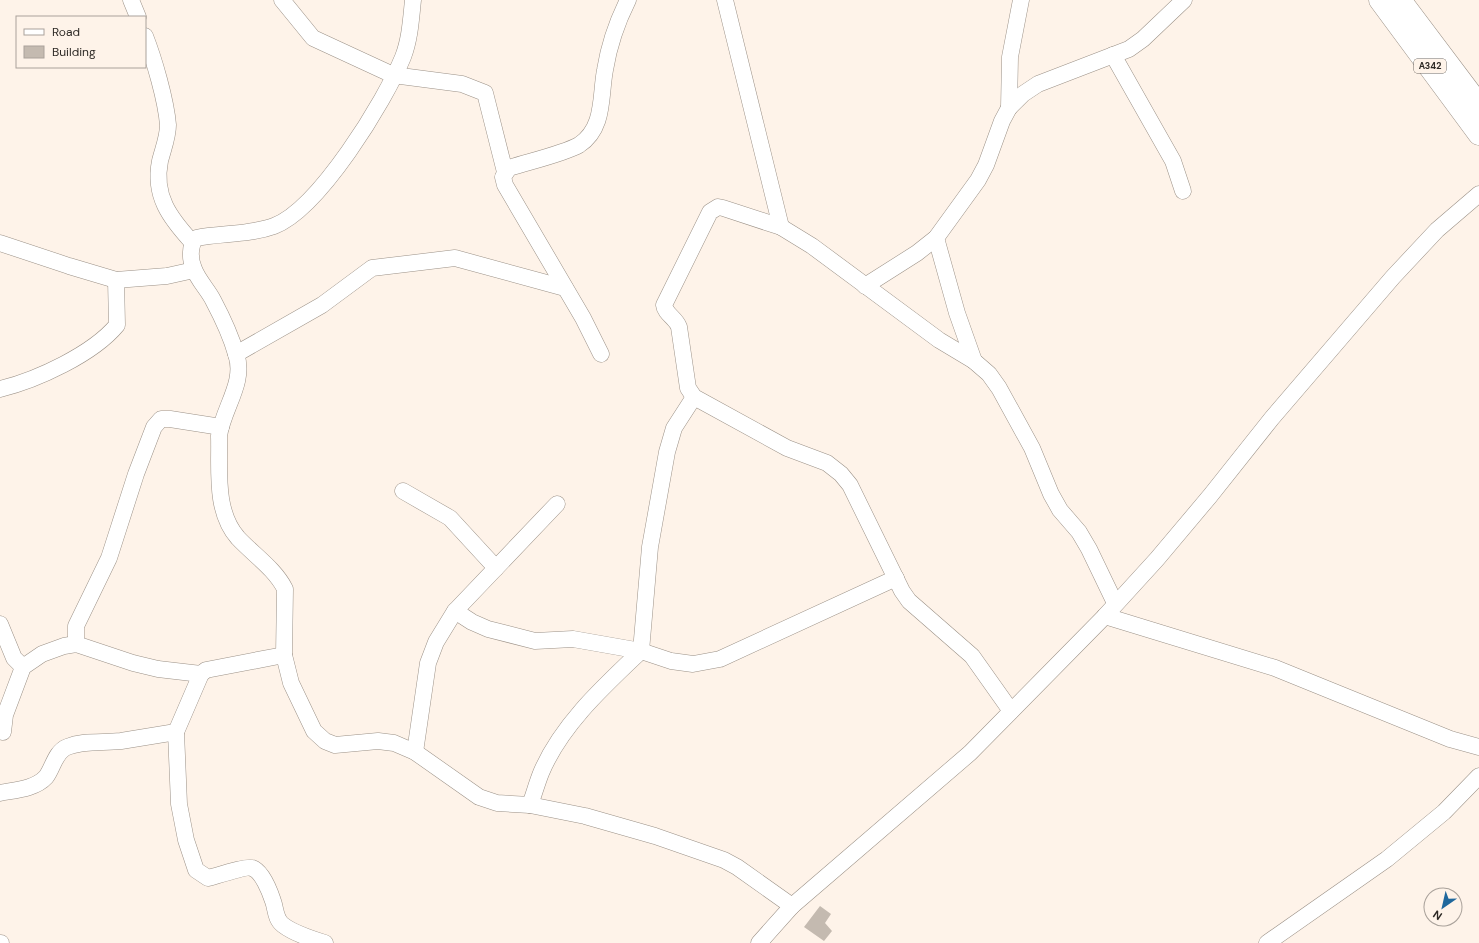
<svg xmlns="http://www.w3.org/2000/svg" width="1479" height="943" viewBox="0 0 1479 943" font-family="'DM Sans',sans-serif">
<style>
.building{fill:#c4bab0}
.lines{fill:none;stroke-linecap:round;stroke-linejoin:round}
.minor-casing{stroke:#9b9187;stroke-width:17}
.highway-casing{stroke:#9b9187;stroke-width:23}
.minor{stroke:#fff;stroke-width:16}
.highway{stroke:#fff;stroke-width:22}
.labels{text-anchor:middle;stroke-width:3;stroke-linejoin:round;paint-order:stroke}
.shield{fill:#fef3e9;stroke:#6c6660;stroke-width:1}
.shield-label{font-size:9px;font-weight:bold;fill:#2d2925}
</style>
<rect width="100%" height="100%" fill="#fef3e9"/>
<!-- building -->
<path class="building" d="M820,906L831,914L825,923L832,931L824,941L804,927Z"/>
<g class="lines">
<!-- minor casing -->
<g class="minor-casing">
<g id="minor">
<path d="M131,0L138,17"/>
<path d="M282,0L313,38L393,75L462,84L485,93L505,172"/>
<path d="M413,0C411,19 410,39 403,57C385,101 319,209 274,226C249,235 222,233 196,238C189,246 190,260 194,269C198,280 208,290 213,300C222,317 231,336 236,354C246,382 223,408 219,436C220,469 214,511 238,538C254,555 275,569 285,589L284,655L291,683L314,731L325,741L335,745L378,741L394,743L415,752L479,797L497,803L530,805L585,816L655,836L724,860L737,867L792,906"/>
<path d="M725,0L781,227"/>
<path d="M145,36C154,59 166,100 168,125C168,137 163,149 160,161C153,196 170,218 192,242"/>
<path d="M1113,55L1173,161L1183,191"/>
<path d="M1009,108L1010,57L1021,0"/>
<path d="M936,238L957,313L974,361"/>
<path d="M0,243L69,266L116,280L167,276L194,270"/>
<path d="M865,286L917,253L936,238L978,180L986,165L1002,121L1009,108L1023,94L1038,84L1129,49L1143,39L1184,0"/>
<path d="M236,354L322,305L372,268L455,258L565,288"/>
<path d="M601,354L583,318L505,185L503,177L509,168C527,162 563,154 579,145C605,128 600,96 605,70C609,45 617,22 628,0"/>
<path d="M0,389C37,380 93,354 117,325L116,280"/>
<path d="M403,491L450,518L496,568"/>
<path d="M455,611L472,622L488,629L535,641L573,639L641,651L671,661L693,664L720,659L896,578"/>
<path d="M1105,616L1275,668L1450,739L1479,747"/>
<path d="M0,624L14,658L23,667"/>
<path d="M76,644V626L109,558L136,474L154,427L161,419H170L221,427"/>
<path d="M1011,711L972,656L909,601L902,591L850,485L841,474L827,463L787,448L694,397L688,388L679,327C676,318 665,314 664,305L710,212L718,207L723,208L781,227L812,246L939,340L974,361L989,374L999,388L1032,448L1051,494L1060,510L1079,532L1089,549L1115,603"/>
<path d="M3,732L5,715L23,667L42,654L64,646L76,644L133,663L158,669L201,674"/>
<path d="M176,732L179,804L186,840L196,870L208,878C216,876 247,866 252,868C262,871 270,892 273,901C276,909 275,919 283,925C295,934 312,939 325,943"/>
<path d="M415,752L428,663L436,642L455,611L557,504"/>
<path d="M0,793C15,790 35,789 46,777C53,768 55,752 67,747C84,740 103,743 121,741C140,738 158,735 176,732L201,674L206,670L284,655"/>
<path d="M530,805C534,794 537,783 541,773C561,725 604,686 641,651L650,547L667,452L674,428L694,397"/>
<path d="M0,943H1"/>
<path d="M759,943L792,906L970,753L1105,616L1157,559L1210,496L1272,418L1393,277L1437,230L1479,194"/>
<path d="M1267,943L1387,859L1444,812L1479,776"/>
</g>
</g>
<!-- highway casing -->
<g class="highway-casing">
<g id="highway">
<path d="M1380,0L1479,134"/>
<path d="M1400,0L1479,105"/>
</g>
</g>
<!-- minor -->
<use href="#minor" class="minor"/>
<!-- highway -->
<use href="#highway" class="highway"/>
</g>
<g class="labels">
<!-- shield labels -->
<rect class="shield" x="1414" y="59" width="32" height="14" rx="3"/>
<g class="shield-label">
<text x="1430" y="69">A342</text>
</g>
</g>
<!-- legend -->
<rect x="16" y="16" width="130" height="52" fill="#fef3e9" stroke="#aaa29b"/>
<rect x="24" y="29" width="20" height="6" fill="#ffffff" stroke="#aaa29b"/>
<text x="52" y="36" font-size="12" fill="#2d2925">Road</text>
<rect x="24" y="46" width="20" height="12" fill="#c4bab0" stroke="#aaa29b"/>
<text x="52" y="56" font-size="12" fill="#2d2925">Building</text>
<!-- north arrow -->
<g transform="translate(1443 907) rotate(214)"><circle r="19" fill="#fef3e9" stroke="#aaa29b"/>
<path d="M0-3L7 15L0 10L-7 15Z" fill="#20689c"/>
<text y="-6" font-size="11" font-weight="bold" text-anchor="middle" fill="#2d2925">N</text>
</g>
</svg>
